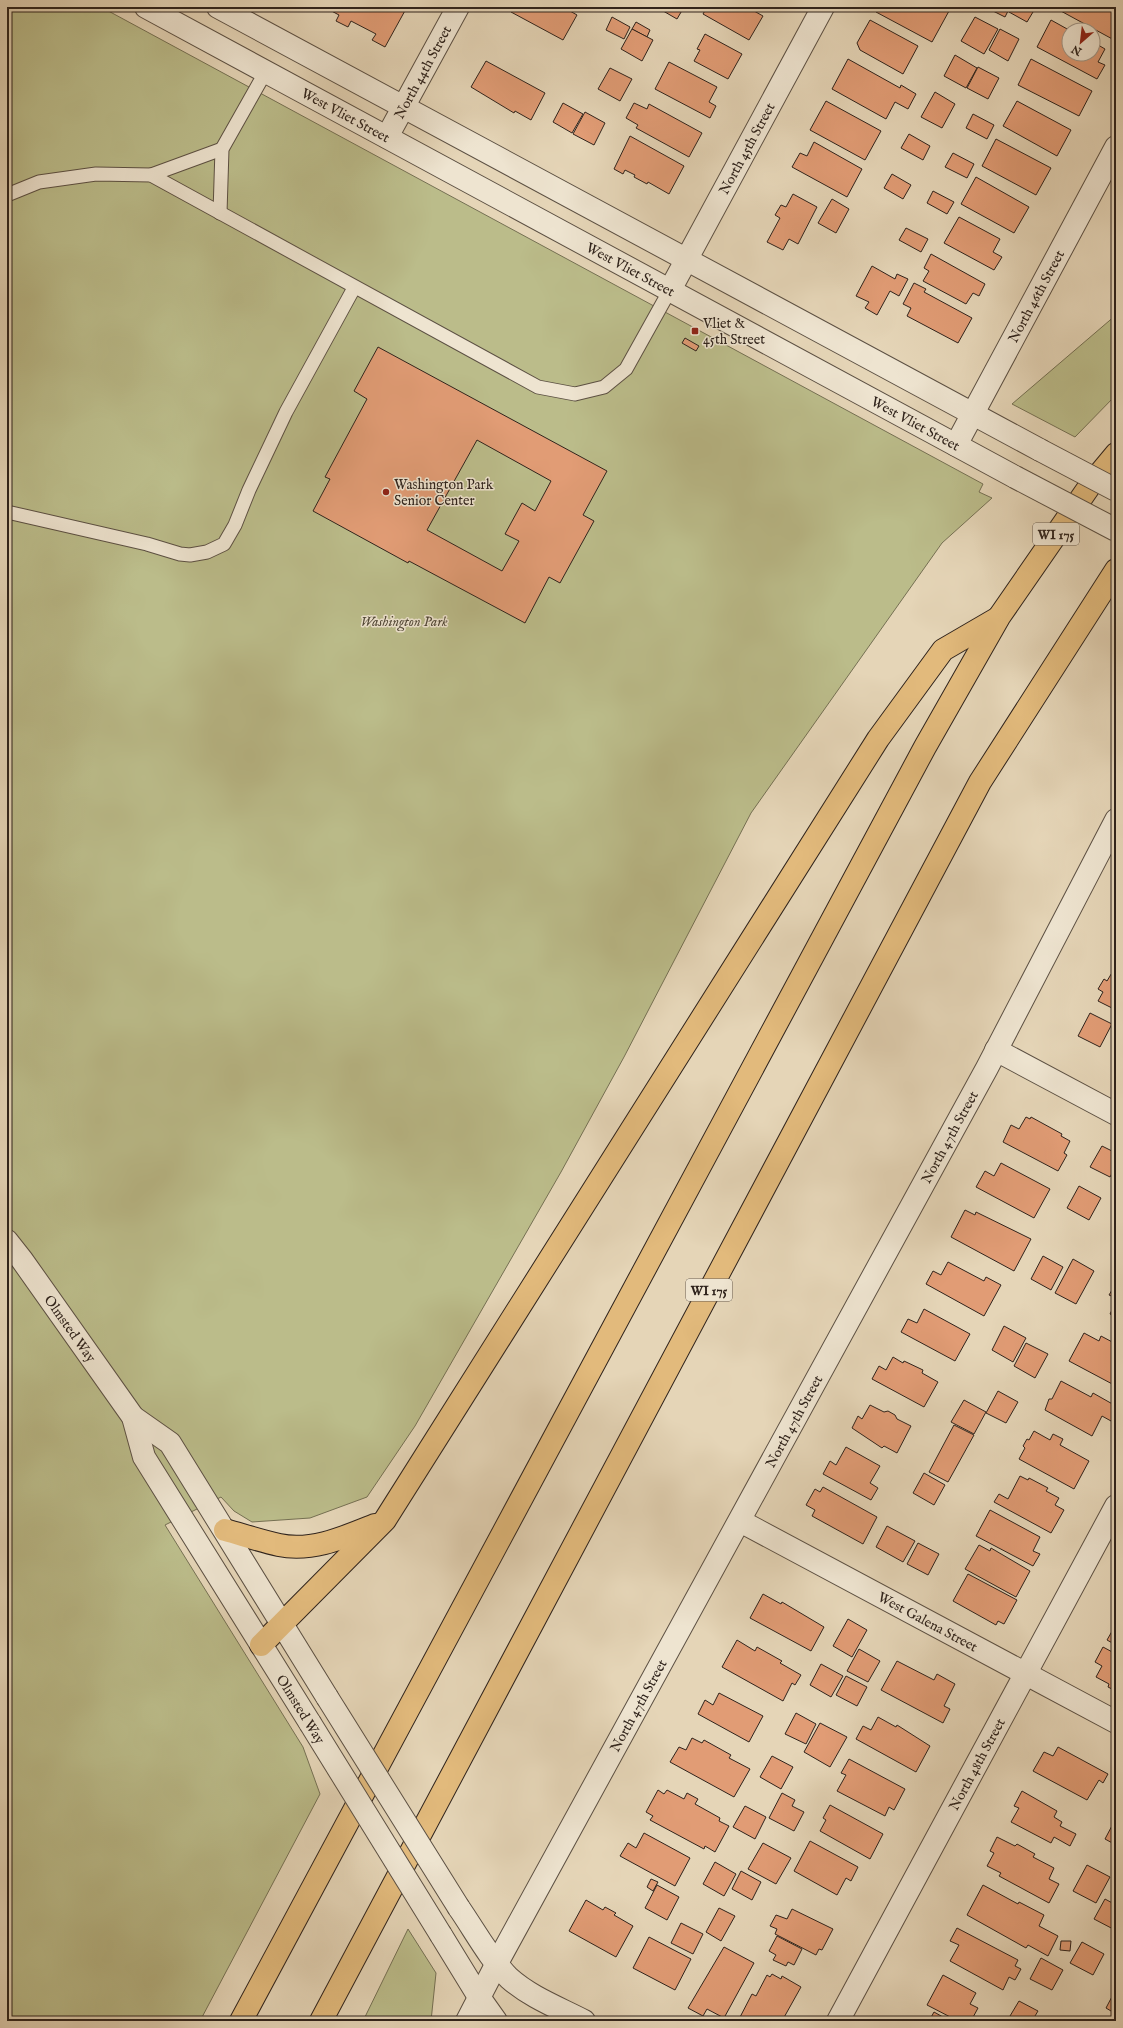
<svg xmlns="http://www.w3.org/2000/svg" width="1123" height="2028" viewBox="0 0 1123 2028" font-family="'IM FELL English',serif">
<style>
.green{fill:#bbbc8a;stroke:#757053}
.building{fill:#e19c75;stroke:#2f231c;fill-rule:evenodd}
.lines{fill:none;stroke-linecap:round;stroke-linejoin:round}
.service-casing{stroke:#5c5043;stroke-width:15}
.minor-casing{stroke:#5c5043;stroke-width:24}
.tertiary-casing{stroke:#5c5043;stroke-width:24}
.motorway-casing{stroke:#2f231c;stroke-width:24}
.service{stroke:#eee4d0;stroke-width:13}
.minor{stroke:#eee4d0;stroke-width:22}
.tertiary{stroke:#eee4d0;stroke-width:22}
.motorway{stroke:#e2ba7c;stroke-width:22}
.tertiary-bridge-casing{stroke:#5c5043;stroke-width:24;stroke-linecap:butt}
.tertiary-bridge{stroke:#eee4d0;stroke-width:22}
.poi-dot{fill:#8f2418;stroke:#eee4d0;stroke-width:1.5}
.labels{text-anchor:middle;stroke-width:3;stroke-linejoin:round;paint-order:stroke}
.shield{fill:#eee4d0;stroke:#685d52;stroke-width:1}
.shield-label{font-size:13px;font-weight:bold;fill:#2f231c}
.street-label{font-size:14px;fill:#2f231c;stroke:#eee4d0}
.poi-label{font-size:14px;fill:#2f231c;stroke:#eee4d0;text-anchor:start}
.park-label{font-size:14px;font-style:italic;fill:#524938;stroke:#eee4d0}
</style>
<rect width="100%" height="100%" fill="#e5d5b7"/>
<filter id="stains"><feTurbulence type="fractalNoise" baseFrequency=".005" numOctaves="4"/><feColorMatrix values="0 0 0 0 .2 0 0 0 0 .09 0 0 0 0 .02 0 0 0 .5 -.17"/></filter>
<radialGradient id="worn" r=".72"><stop offset=".6" stop-color="#630" stop-opacity="0"/><stop offset="1" stop-color="#630" stop-opacity=".3"/></radialGradient>
<!-- green -->
<g class="green">
<path d="M7,7H101L983,484L979,492L992,498L942,543L751,813L624,1057L561,1172L415,1426L367,1497L310,1518L252,1522L234,1511L221,1497L165,1525L303,1747L320,1794L200,2021H7Z"/>
<path d="M1116,315V395L1075,437L1012,404Z"/>
<path d="M408,1929L436,1973L431,2021H363Z"/>
</g>
<!-- building -->
<g class="building">
<path d="M324,7H407L385,47L372,40L376,34L351,21L348,27L336,21L339,15Z"/>
<path d="M514,7H563L577,15L563,40L511,12Z"/>
<path d="M658,7H684L677,19L658,8Z"/>
<path d="M707,7H747L763,16L749,40L703,14Z"/>
<path d="M879,7H941L949,11L932,42L876,12Z"/>
<path d="M985,7H1010L1005,17Z"/>
<path d="M1012,7H1036L1027,22L1009,12Z"/>
<path d="M1061,7H1116V41L1059,10Z"/>
<path d="M612,17L630,27L624,39L606,30Z"/>
<path d="M975,17L998,29L984,54L961,41Z"/>
<path d="M870,20L918,46L903,74L860,50L857,43Z"/>
<path d="M1051,20L1069,30V54H1093V42L1105,49L1098,62L1105,65L1097,79L1037,47Z"/>
<path d="M636,22L650,30L647,37L632,29Z"/>
<path d="M632,29L653,40L642,61L621,49Z"/>
<path d="M1000,29L1019,39L1008,61L989,50Z"/>
<path d="M705,34L742,54L728,79L694,61L700,50L697,49Z"/>
<path d="M955,55L977,68L966,88L944,76Z"/>
<path d="M848,59L900,88L901,85L916,94L908,109L895,102L886,119L832,89Z"/>
<path d="M1031,59L1092,91L1079,116L1018,85Z"/>
<path d="M486,61L545,93L531,120L515,111L514,113L471,87Z"/>
<path d="M669,62L717,87L709,102L716,106L710,118L655,89Z"/>
<path d="M978,67L999,78L988,99L967,88Z"/>
<path d="M610,68L632,79L620,101L598,89Z"/>
<path d="M935,92L955,104L942,128L921,117Z"/>
<path d="M826,101L881,131L865,160L810,130Z"/>
<path d="M1017,101L1071,130L1057,156L1003,126Z"/>
<path d="M563,103L583,114L572,133L553,122Z"/>
<path d="M634,103L647,109L649,104L702,133L689,157L636,128L638,125L626,118Z"/>
<path d="M585,112L605,123L594,145L573,134Z"/>
<path d="M973,114L994,125L987,139L966,128Z"/>
<path d="M909,134L930,146L923,160L901,148Z"/>
<path d="M630,136L684,166L669,194L648,182L647,184L634,177L635,175L625,170L623,174L614,169Z"/>
<path d="M996,139L1051,168L1036,195L982,166Z"/>
<path d="M814,142L862,169L847,197L792,167L800,153L807,156Z"/>
<path d="M953,153L974,164L967,178L945,167Z"/>
<path d="M892,174L911,185L903,199L884,188Z"/>
<path d="M976,177L1029,207L1014,233L961,204Z"/>
<path d="M933,191L954,202L947,214L927,203Z"/>
<path d="M793,194L817,207L798,244L789,239L783,250L767,242L780,218L775,215L781,205L786,207Z"/>
<path d="M832,199L849,209L836,233L818,223Z"/>
<path d="M959,217L1000,239L993,252L1002,257L994,270L944,243Z"/>
<path d="M906,228L928,239L921,252L899,240Z"/>
<path d="M931,254L985,284L979,296L973,293L966,304L923,281L929,271L924,268Z"/>
<path d="M872,266L895,279L897,274L908,279L899,296L890,291L877,315L865,308L869,302L856,296Z"/>
<path d="M914,283L926,289L924,292L972,318L958,343L907,316L911,308L903,304Z"/>
<path d="M685,338L699,346L696,351L682,343Z"/>
<path d="M378,347L607,471L583,515L594,521L560,583L549,577L525,623L409,561L408,563L313,511L330,479L325,477L367,399L354,391ZM477,440L551,481L535,511L522,503L505,534L519,541L502,571L427,530Z"/>
<path d="M1113,971L1116,973V1010L1098,1001L1103,992L1098,989L1104,979L1107,981Z"/>
<path d="M1090,1013L1112,1024L1100,1047L1078,1036Z"/>
<path d="M1026,1117L1030,1119L1031,1117L1062,1134L1061,1136L1070,1141L1064,1153L1067,1155L1058,1171L1003,1142L1011,1125L1019,1129Z"/>
<path d="M1102,1146L1116,1153V1166L1110,1177L1090,1167Z"/>
<path d="M1001,1163L1050,1189L1034,1218L976,1187L985,1171L994,1176Z"/>
<path d="M1079,1186L1101,1198L1089,1220L1067,1208Z"/>
<path d="M965,1210L975,1215L976,1212L1031,1239L1014,1271L951,1237Z"/>
<path d="M1043,1256L1063,1267L1051,1290L1031,1279Z"/>
<path d="M1073,1259L1094,1271L1076,1304L1055,1293Z"/>
<path d="M948,1262L984,1281L986,1277L1001,1285L984,1316L926,1284L933,1271L941,1275Z"/>
<path d="M1115,1285L1116,1286V1298L1109,1295Z"/>
<path d="M1116,1302V1317L1110,1314Z"/>
<path d="M924,1309L970,1334L955,1361L901,1332L908,1319L917,1323Z"/>
<path d="M1004,1326L1026,1338L1013,1362L992,1350Z"/>
<path d="M1084,1333L1099,1341L1101,1336L1116,1344V1386L1069,1361Z"/>
<path d="M1026,1343L1048,1354L1035,1378L1014,1366Z"/>
<path d="M893,1357L903,1363L904,1361L923,1370L922,1373L938,1382L924,1407L872,1379L879,1366L886,1370Z"/>
<path d="M1061,1381L1091,1397L1093,1393L1116,1406V1411L1111,1421L1102,1416L1092,1436L1045,1410L1049,1399H1052Z"/>
<path d="M998,1391L1018,1402L1006,1423L986,1413Z"/>
<path d="M964,1400L986,1412L974,1434L951,1422Z"/>
<path d="M870,1405L884,1412L888,1411L895,1415L897,1419L911,1426L897,1453L884,1446L882,1448L852,1428L858,1416L862,1419Z"/>
<path d="M954,1425L974,1435L948,1482L929,1472Z"/>
<path d="M1034,1431L1050,1440L1053,1434L1063,1439L1060,1445L1089,1461L1074,1489L1019,1459L1025,1448L1023,1446L1027,1439L1029,1440Z"/>
<path d="M846,1447L880,1466L870,1483L878,1488L871,1500L823,1474L830,1461L836,1465Z"/>
<path d="M924,1473L945,1485L934,1505L913,1493Z"/>
<path d="M1020,1476L1028,1480L1029,1478L1048,1488L1046,1491L1059,1498L1055,1505L1064,1510L1051,1533L994,1502L999,1494L1008,1499Z"/>
<path d="M823,1487L877,1517L863,1544L812,1516L815,1510L806,1505L815,1489L820,1492Z"/>
<path d="M990,1510L1040,1537L1033,1551L1040,1554L1033,1566L976,1536Z"/>
<path d="M887,1526L915,1541L903,1562L876,1547Z"/>
<path d="M918,1543L939,1554L928,1575L907,1564Z"/>
<path d="M979,1545L990,1551L991,1548L1030,1571L1016,1597L965,1569Z"/>
<path d="M968,1574L1017,1600L1004,1624L998,1621L996,1625L953,1601Z"/>
<path d="M763,1594L781,1604L782,1602L824,1627L811,1651L750,1618Z"/>
<path d="M848,1619L867,1630L852,1657L833,1646Z"/>
<path d="M1115,1626L1116,1627V1645L1107,1640Z"/>
<path d="M737,1640L755,1651L757,1647L782,1661L780,1663L801,1675L795,1685L792,1683L783,1701L722,1667Z"/>
<path d="M1103,1647L1116,1654V1691L1108,1687L1109,1684L1096,1677L1102,1666L1095,1662Z"/>
<path d="M859,1649L880,1661L868,1682L847,1671Z"/>
<path d="M897,1661L934,1680L937,1674L955,1684L944,1706L950,1709L943,1723L881,1690Z"/>
<path d="M821,1664L843,1676L831,1697L810,1685Z"/>
<path d="M846,1676L867,1687L857,1706L836,1695Z"/>
<path d="M719,1693L763,1716L749,1742L698,1714L705,1700L713,1705Z"/>
<path d="M796,1713L816,1724L806,1744L785,1734Z"/>
<path d="M878,1717L896,1727L897,1725L930,1746L916,1772L856,1739L863,1726L871,1730Z"/>
<path d="M820,1723L847,1737L830,1767L804,1752Z"/>
<path d="M692,1738L702,1743L704,1740L731,1755L729,1758L750,1769L734,1797L670,1762L679,1747L686,1750Z"/>
<path d="M1058,1747L1108,1774L1103,1783L1099,1780L1087,1800L1033,1771L1044,1752L1053,1756Z"/>
<path d="M772,1756L793,1767L781,1789L760,1777Z"/>
<path d="M849,1759L905,1789L894,1810L889,1807L885,1816L837,1791L846,1775L841,1773Z"/>
<path d="M658,1790L664,1794L667,1790L684,1799L687,1793L698,1799L695,1804L720,1818L719,1821L729,1826L715,1852L705,1846L704,1849L650,1820L653,1816L646,1812Z"/>
<path d="M1022,1791L1057,1811L1054,1817L1062,1822L1060,1826L1076,1834L1070,1846L1054,1837L1051,1843L1011,1822L1019,1808L1014,1806Z"/>
<path d="M782,1793L795,1800L792,1806L804,1812L794,1831L769,1818Z"/>
<path d="M830,1805L883,1834L870,1859L820,1831L826,1820L823,1818Z"/>
<path d="M745,1806L766,1817L755,1839L733,1827Z"/>
<path d="M1115,1820L1116,1821V1845L1105,1839Z"/>
<path d="M644,1833L690,1858L675,1886L620,1856L628,1843L636,1848Z"/>
<path d="M997,1837L1015,1846L1017,1844L1035,1854L1033,1857L1054,1868L1049,1879L1059,1884L1049,1903L999,1876L1001,1873L987,1866L994,1853L990,1851Z"/>
<path d="M810,1841L858,1867L851,1881L846,1878L837,1895L794,1871Z"/>
<path d="M763,1843L791,1858L776,1884L748,1869Z"/>
<path d="M715,1862L736,1874L724,1896L703,1884Z"/>
<path d="M1087,1865L1110,1877L1096,1903L1073,1891Z"/>
<path d="M741,1871L761,1882L752,1900L732,1889Z"/>
<path d="M651,1879L658,1882L653,1891L647,1887Z"/>
<path d="M657,1885L679,1897L667,1920L645,1908Z"/>
<path d="M983,1885L1018,1904L1019,1902L1044,1915L1039,1926L1058,1936L1048,1956L1028,1945L1026,1948L967,1915Z"/>
<path d="M1105,1899L1116,1905L1115,1930L1094,1919Z"/>
<path d="M586,1900L603,1910L605,1907L616,1913L614,1915L633,1926L616,1957L569,1931Z"/>
<path d="M719,1908L735,1916L721,1941L706,1932Z"/>
<path d="M792,1909L833,1929L822,1950L819,1949L816,1955L775,1934L777,1929L770,1926L776,1915L787,1919Z"/>
<path d="M681,1923L703,1934L693,1954L671,1943Z"/>
<path d="M957,1928L1018,1960L1015,1966L1021,1969L1015,1980L1009,1977L1003,1990L950,1961L959,1945L950,1941Z"/>
<path d="M777,1936L802,1949L794,1965L788,1962L786,1966L773,1960L776,1955L769,1951Z"/>
<path d="M649,1937L691,1959L675,1990L633,1968Z"/>
<path d="M1061,1941H1071L1070,1951L1060,1950Z"/>
<path d="M1082,1942L1104,1954L1093,1975L1070,1963Z"/>
<path d="M724,1947L754,1963L724,2018L707,2009L703,2016L688,2008Z"/>
<path d="M1041,1958L1063,1970L1052,1990L1030,1979Z"/>
<path d="M772,1974L781,1979L782,1976L801,1987L782,2021H738L752,1994L756,1996L767,1975L770,1977Z"/>
<path d="M943,1975L976,1993L970,2004L978,2008L971,2021H958L927,2005Z"/>
<path d="M1116,1989V2014L1106,2008Z"/>
<path d="M1019,2001L1038,2011L1032,2021H1007Z"/>
<path d="M934,2012L950,2021H929Z"/>
</g>
<g class="lines">
<!-- service casing -->
<g class="service-casing">
<g id="service">
<path d="M151,175L222,149"/>
<path d="M7,195L39,182L96,174L151,175L538,387L575,394L604,387L626,369L670,290"/>
<path d="M220,213L222,149L266,71"/>
<path d="M7,512L147,544L180,554L190,555L207,552L224,544L235,525L249,490L286,412L354,288"/>
</g>
</g>
<!-- minor casing -->
<g class="minor-casing">
<g id="minor">
<path id="s1" d="M387,137L458,7"/>
<path id="s2" d="M670,290L823,7"/>
<path id="s3" d="M956,445L1116,147"/>
<path d="M996,1050L1116,1114"/>
<path id="s4" d="M740,1521L1116,1722"/>
<path id="s5" d="M838,2021L1116,1506"/>
</g>
</g>
<!-- tertiary casing -->
<g class="tertiary-casing">
<g id="tertiary">
<path id="s6" d="M146,7L1015,477"/>
<path d="M218,7L1040,450"/>
<path id="s7" d="M7,1241L22,1260L133,1417L144,1457L310,1723"/>
<path d="M133,1417L170,1443L327,1697"/>
<path d="M459,1908C475,1931 489,1958 509,1978C530,1997 559,2008 584,2021"/>
<path d="M441,1935L479,1997L496,2021"/>
<path id="s8" d="M467,2021L497,1963L987,1068L1116,820"/>
</g>
</g>
<!-- motorway casing -->
<g class="motorway-casing">
<g id="motorway">
<path d="M225,1530C243,1535 261,1541 279,1545C312,1552 345,1537 375,1525"/>
<path d="M261,1645L385,1520L878,739L943,650L998,618"/>
<path d="M241,2021L925,747L999,617L1091,484L1116,454"/>
<path d="M321,2021L980,782L1116,570"/>
</g>
</g>
<!-- service -->
<use href="#service" class="service"/>
<!-- minor -->
<use href="#minor" class="minor"/>
<!-- tertiary -->
<use href="#tertiary" class="tertiary"/>
<!-- motorway -->
<use href="#motorway" class="motorway"/>
<!-- tertiary-bridge casing -->
<g class="tertiary-bridge-casing">
<g id="tertiary-bridge">
<path d="M1040,450L1116,490"/>
<path d="M1015,477L1116,530"/>
<path d="M327,1697L459,1908"/>
<path d="M310,1723L441,1935"/>
</g>
</g>
<!-- tertiary-bridge -->
<use href="#tertiary-bridge" class="tertiary-bridge"/>
</g>
<!-- markers -->
<g class="poi-dot">
<rect x="691" y="327" width="8" height="8" rx="2"/>
<circle cx="386" cy="492" r="4"/>
</g>
<g class="labels">
<!-- shield labels -->
<g class="shield">
<rect x="1033" y="523" width="46" height="22" rx="3"/>
<rect x="686" y="1279" width="46" height="22" rx="3"/>
</g>
<g class="shield-label">
<text x="1056" y="539">WI 175</text>
<text x="709" y="1295">WI 175</text>
</g>
<!-- street labels -->
<g class="street-label">
<text dy="5" stroke="none"><textPath href="#s1" startOffset="74">North 44th Street</textPath></text>
<text dy="5" stroke="none"><textPath href="#s6" startOffset="227">West Vliet Street</textPath></text>
<text dy="5" stroke="none"><textPath href="#s2" startOffset="161">North 45th Street</textPath></text>
<text dy="5" stroke="none"><textPath href="#s6" startOffset="551">West Vliet Street</textPath></text>
<text dy="5" stroke="none"><textPath href="#s3" startOffset="169">North 46th Street</textPath></text>
<text dy="5" stroke="none"><textPath href="#s6" startOffset="875">West Vliet Street</textPath></text>
<text dy="5" stroke="none"><textPath href="#s8" startOffset="1007">North 47th Street</textPath></text>
<text dy="5" stroke="none"><textPath href="#s7" startOffset="108">Olmsted Way</textPath></text>
<text dy="5" stroke="none"><textPath href="#s8" startOffset="683">North 47th Street</textPath></text>
<text dy="5" stroke="none"><textPath href="#s4" startOffset="213">West Galena Street</textPath></text>
<text dy="5" stroke="none"><textPath href="#s8" startOffset="359">North 47th Street</textPath></text>
<text transform="translate(301 1709) rotate(58)" y="5">Olmsted Way</text>
<text dy="5" stroke="none"><textPath href="#s5" startOffset="292">North 48th Street</textPath></text>
</g>
<!-- poi labels -->
<g class="poi-label">
<text x="703" y="328">Vliet &amp;<tspan x="703" dy="16">45th Street</tspan></text>
<text x="394" y="489">Washington Park<tspan x="394" dy="16">Senior Center</tspan></text>
</g>
<!-- park labels -->
<g class="park-label">
<text x="404" y="626">Washington Park</text>
</g>
</g>
<!-- margin -->
<rect width="1123" height="2028" fill="none" stroke="#e5d5b7" stroke-width="24"/>
<rect x="8" y="8" width="1107" height="2012" fill="none" stroke="#2f231c" stroke-width="2"/>
<rect x="12" y="12" width="1099" height="2004" fill="none" stroke="#2f231c"/>
<!-- north arrow -->
<g transform="translate(1081 42) rotate(208)"><circle r="19" fill="#eee4d0" stroke="#a29788"/>
<path d="M0-3L7 15L0 10L-7 15Z" fill="#8f2418"/>
<text y="-6" font-size="11" font-weight="bold" text-anchor="middle" fill="#2f231c">N</text>
</g>
<rect width="100%" height="100%" filter="url(#stains)"/>
<rect width="100%" height="100%" fill="url(#worn)"/>
</svg>
